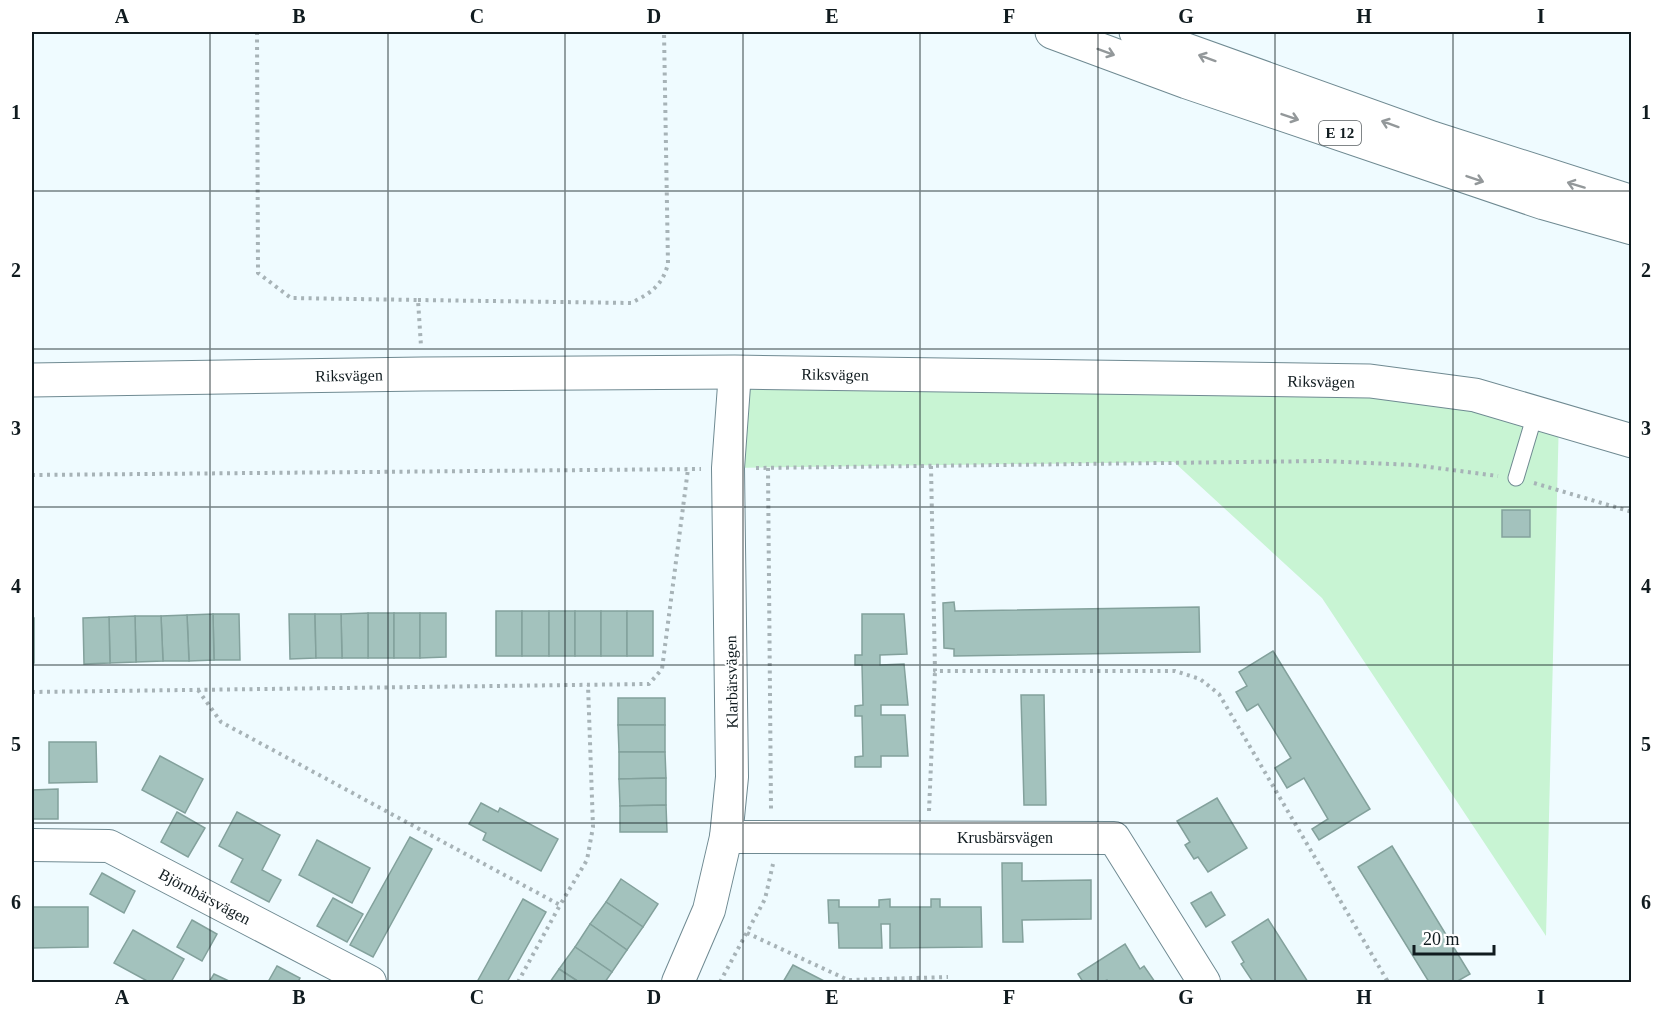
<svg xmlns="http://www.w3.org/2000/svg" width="1663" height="1014" viewBox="0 0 1663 1014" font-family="Georgia,serif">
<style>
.green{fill:#c8f4d3}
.building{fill:#a3c2bd;stroke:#83a19c;stroke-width:1.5}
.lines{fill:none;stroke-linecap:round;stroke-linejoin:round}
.lane-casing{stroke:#6f8a92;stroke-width:17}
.street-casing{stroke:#6f8a92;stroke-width:34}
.secondary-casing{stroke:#6f8a92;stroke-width:35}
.highway-casing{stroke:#6f8a92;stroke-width:35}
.path{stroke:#a7b3b7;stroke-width:4;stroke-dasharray:3 4.5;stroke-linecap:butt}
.lane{stroke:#fff;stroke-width:15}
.street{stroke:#fff;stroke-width:32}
.secondary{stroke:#fff;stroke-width:33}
.highway{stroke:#fff;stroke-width:33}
.oneway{stroke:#93989a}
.grid{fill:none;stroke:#101b1f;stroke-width:1.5;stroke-opacity:0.55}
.labels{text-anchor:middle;stroke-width:4.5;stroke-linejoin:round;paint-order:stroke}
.shield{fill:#fff;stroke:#585f62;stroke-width:1.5}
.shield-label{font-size:15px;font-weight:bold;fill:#101b1f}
.street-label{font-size:16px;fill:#101b1f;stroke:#fff}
.neatline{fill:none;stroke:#101b1f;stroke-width:2}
.grid-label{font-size:20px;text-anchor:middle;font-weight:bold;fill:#101b1f}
</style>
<rect width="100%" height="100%" fill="#effbff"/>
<!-- green -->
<path class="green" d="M735,372L1370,381L1559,417L1546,936L1322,598L1174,462L728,468Z"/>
<!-- building -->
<g class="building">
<rect x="1502" y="510" width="28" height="27"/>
<path d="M954,602L955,611L1199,607L1200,652L954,656V649L944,648L943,603Z"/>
<rect x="496" y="611" width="26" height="45"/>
<rect x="522" y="611" width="27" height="45"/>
<rect x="549" y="611" width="26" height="45"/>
<rect x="575" y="611" width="26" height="45"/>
<rect x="601" y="611" width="26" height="45"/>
<rect x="627" y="611" width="26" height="45"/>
<rect x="368" y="613" width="26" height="45"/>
<path d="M368,613V658H342L341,614Z"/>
<rect x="394" y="613" width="26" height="45"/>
<path d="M420,613H446V657L420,658Z"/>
<path d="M213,614H239L240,660H214Z"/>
<path d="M213,614L214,660L189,661L187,615Z"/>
<path d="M289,614H315L316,658L290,659Z"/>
<path d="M315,614H341L342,658H316Z"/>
<path d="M862,614H904L907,654L880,655V665L904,664L908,705H881V715H905L908,756H881V767H855V757L863,756L862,716H855V706L863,705L862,665H855V655H862Z"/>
<path d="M187,615L189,661H163L161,616Z"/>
<path d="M135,616H161L163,661L136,662Z"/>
<path d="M135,616L136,662L110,663L109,617Z"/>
<path d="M109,617L110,663L84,664L83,618Z"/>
<rect x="32" y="618" width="2" height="45"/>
<path d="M1273,651L1370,809L1319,840L1312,829L1328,819L1304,778L1287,788L1275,768L1291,758L1258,704L1247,711L1236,692L1247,686L1239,672Z"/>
<path d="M1021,695H1044L1046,805H1024Z"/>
<rect x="618" y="698" width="47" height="27"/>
<path d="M618,725H665V752H619Z"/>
<path d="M49,742H96L97,782L49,783Z"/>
<path d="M619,752H665L666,778L619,779Z"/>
<path d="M160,756L203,779L185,813L142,790Z"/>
<path d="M666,778V805L620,806L619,779Z"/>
<path d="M58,789V819H32V790Z"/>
<path d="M1217,798L1247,848L1208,872L1198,857L1194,859L1185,845L1190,842L1177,821Z"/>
<path d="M481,803L498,812L500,808L558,839L541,871L483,840L486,833L469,824Z"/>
<path d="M666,805L667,832H620V806Z"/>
<path d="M177,812L205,828L188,857L161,842Z"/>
<path d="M237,812L280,835L262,870L281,880L269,902L231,882L243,859L219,846Z"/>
<path d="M410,837L432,849L373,957L350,945Z"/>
<path d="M317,840L370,868L352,903L299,875Z"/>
<path d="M1392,846L1470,974L1456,982H1429L1358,867Z"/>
<path d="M1002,863H1022V881L1091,880V919L1022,920L1023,942H1003Z"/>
<path d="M102,873L135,891L124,913L90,894Z"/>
<path d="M621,879L658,904L643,927L606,902Z"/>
<path d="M1211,892L1225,915L1206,927L1191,903Z"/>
<path d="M333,898L363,914L347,942L317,926Z"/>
<path d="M523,899L546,912L507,982H477Z"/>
<path d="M890,899V907H931V899H940V907H981L982,947L890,948V924H881L882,948H839L838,923H829L828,900H839V907H879V900Z"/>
<path d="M606,902L643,927L627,950L590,924Z"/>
<path d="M32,907H88V947L32,948Z"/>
<path d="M1268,919L1308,982H1253L1241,964L1244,962L1232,942Z"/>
<path d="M192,920L217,934L202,961L177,947Z"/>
<path d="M590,924L627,950L612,972L575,947Z"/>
<path d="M133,930L184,959L171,982H149L114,963Z"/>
<path d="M1125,944L1140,969L1144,966L1155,982H1109L1107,980L1103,982H1083L1078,974Z"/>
<path d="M575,947L612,972L605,982H579L559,969Z"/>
<path d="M793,965L826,982H783Z"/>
<path d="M277,966L300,978L298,982H268Z"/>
<path d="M559,969L579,982H550Z"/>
<path d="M214,974L231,982H209Z"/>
</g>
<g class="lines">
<!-- lane casing -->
<g class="lane-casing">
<path id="lane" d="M1516,478L1536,411"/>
</g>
<!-- street casing -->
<g class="street-casing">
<g id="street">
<path d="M726,837L1114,838L1204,982"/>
<path d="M32,845L109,846L370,982"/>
<path d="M678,982L709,910L726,837L732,777L728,468L735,372"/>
</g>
</g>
<!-- secondary casing -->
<g class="secondary-casing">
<path id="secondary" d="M32,380L422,374L735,372L1370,381L1475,395L1632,441"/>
</g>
<!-- highway casing -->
<g class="highway-casing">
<g id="highway">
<path d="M1052,32L1187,82L1544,203L1632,228"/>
<path d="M1136,32L1432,138L1632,202"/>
</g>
</g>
<!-- path -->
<g class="path">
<path d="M257,32L258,273L291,298L418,300L421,346"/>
<path d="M418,300L631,303C651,293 662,286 668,264L664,32"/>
<path d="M931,466L935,671H1175L1200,679L1219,694L1388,982"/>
<path d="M756,468L1324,461L1414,465L1498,476"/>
<path d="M768,468L771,809"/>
<path d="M32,475L701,469"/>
<path d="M1534,483L1632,512"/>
<path d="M198,690L221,722L560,905L587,860L593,827L588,685"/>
<path d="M32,692L649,684L662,669L688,469"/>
<path d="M929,811L935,671"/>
<path d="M747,933L848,980L948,977"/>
<path d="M518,982L560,905"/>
<path d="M720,982L765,899L773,864"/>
</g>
<!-- lane -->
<use href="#lane" class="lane"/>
<!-- street -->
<use href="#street" class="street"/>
<!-- secondary -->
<use href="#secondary" class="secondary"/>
<!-- highway -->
<use href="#highway" class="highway"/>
</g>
<!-- one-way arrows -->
<defs><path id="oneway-shaft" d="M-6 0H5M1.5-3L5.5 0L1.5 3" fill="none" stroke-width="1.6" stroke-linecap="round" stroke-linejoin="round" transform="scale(1.5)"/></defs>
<g class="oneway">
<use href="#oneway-shaft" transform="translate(1106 52) rotate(20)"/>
<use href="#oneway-shaft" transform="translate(1207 58) rotate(-160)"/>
<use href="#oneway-shaft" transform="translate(1290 117) rotate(19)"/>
<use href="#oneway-shaft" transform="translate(1390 124) rotate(-160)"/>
<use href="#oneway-shaft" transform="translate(1475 179) rotate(19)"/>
<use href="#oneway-shaft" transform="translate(1576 185) rotate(-163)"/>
</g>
<!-- grid -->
<path class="grid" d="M210,32V982M388,32V982M565,32V982M743,32V982M920,32V982M1098,32V982M1275,32V982M1453,32V982M32,191H1632M32,349H1632M32,507H1632M32,665H1632M32,823H1632"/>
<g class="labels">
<!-- shield labels -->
<rect class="shield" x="1319" y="121" width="42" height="24" rx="4.5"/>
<g class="shield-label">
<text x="1340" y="138">E 12</text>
</g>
<!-- street labels -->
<g class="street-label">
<text transform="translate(835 374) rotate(1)" y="6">Riksvägen</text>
<text transform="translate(349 375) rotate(-1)" y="6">Riksvägen</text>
<text transform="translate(1321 381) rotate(1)" y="6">Riksvägen</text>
<text transform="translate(731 682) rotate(-91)" y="6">Klarbärsvägen</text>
<text x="1005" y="843">Krusbärsvägen</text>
<text transform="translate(205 896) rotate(28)" y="6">Björnbärsvägen</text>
</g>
</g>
<!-- border -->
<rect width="1663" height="1014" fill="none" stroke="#ffffff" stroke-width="66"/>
<!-- scale -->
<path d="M1414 945v9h80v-9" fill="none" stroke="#101b1f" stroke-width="3"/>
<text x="1423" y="945" font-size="18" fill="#101b1f" stroke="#ffffff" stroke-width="4.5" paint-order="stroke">20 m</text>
<rect x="33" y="33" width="1597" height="948" class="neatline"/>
<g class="grid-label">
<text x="122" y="23">A</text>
<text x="299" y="23">B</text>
<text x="477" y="23">C</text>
<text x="654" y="23">D</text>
<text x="832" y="23">E</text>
<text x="1009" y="23">F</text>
<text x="1186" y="23">G</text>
<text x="1364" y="23">H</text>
<text x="1541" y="23">I</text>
<text x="16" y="119">1</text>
<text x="1646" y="119">1</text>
<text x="16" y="277">2</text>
<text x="1646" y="277">2</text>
<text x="16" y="435">3</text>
<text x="1646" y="435">3</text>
<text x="16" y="593">4</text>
<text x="1646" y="593">4</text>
<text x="16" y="751">5</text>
<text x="1646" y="751">5</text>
<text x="16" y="909">6</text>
<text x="1646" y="909">6</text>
<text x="122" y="1004">A</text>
<text x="299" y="1004">B</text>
<text x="477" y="1004">C</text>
<text x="654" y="1004">D</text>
<text x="832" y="1004">E</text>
<text x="1009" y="1004">F</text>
<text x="1186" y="1004">G</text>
<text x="1364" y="1004">H</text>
<text x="1541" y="1004">I</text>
</g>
</svg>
